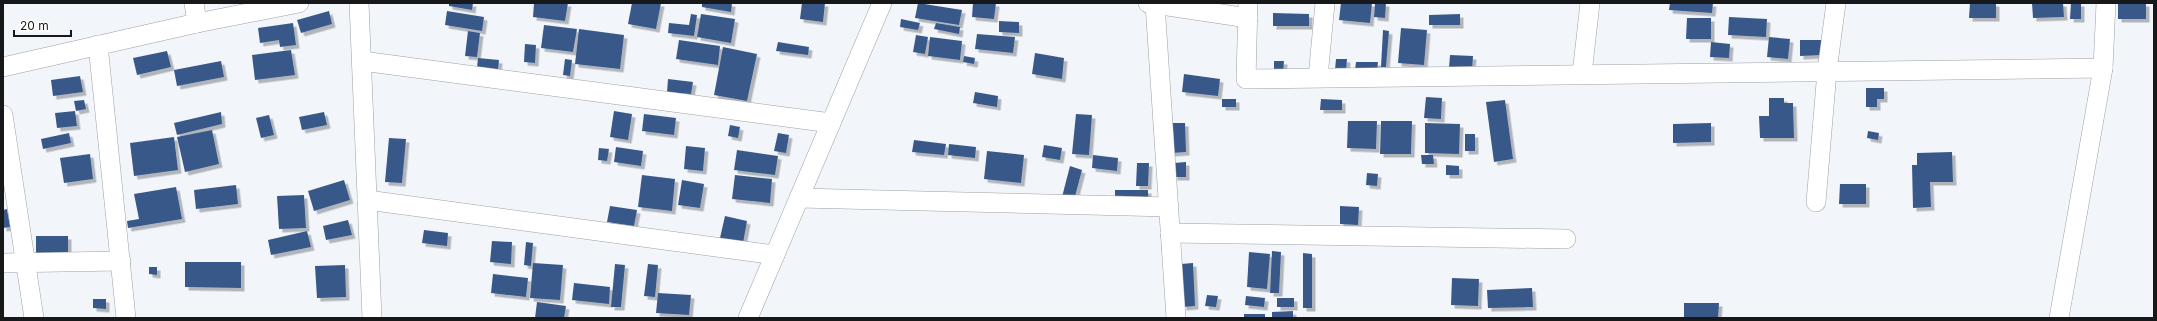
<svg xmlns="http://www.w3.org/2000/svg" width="2157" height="321" viewBox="0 0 2157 321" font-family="Inter,sans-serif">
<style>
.building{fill:#395989;filter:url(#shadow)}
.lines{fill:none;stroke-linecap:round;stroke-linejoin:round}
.minor-casing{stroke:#9da0a6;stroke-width:20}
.minor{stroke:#fff;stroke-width:19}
</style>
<defs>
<filter id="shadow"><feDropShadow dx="3.5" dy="3.5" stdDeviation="0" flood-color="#0004"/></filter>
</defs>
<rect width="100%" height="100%" fill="#f2f6fb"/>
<!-- building -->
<g class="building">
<path d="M449,3H473L472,10L449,6Z"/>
<path d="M534,3H568L565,21L533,17Z"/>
<path d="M632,3H661L656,29L628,24Z"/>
<path d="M702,3H732L731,12L702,7Z"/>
<path d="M802,3H825L823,22L800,19Z"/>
<path d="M918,3L962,10L959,25L915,18Z"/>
<path d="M973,3H996L994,19L972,17Z"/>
<path d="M1341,3H1372L1370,23L1339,20Z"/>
<path d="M1375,3H1386L1385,18L1374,17Z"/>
<path d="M1670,3H1713L1712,13L1669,10Z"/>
<path d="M1970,3H1996V18H1969Z"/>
<path d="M2032,3H2063L2064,17L2033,18Z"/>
<path d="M2071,3H2081V19H2070Z"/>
<rect x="2118" y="3" width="28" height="16"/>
<path d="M329,11L332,24L301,33L297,20Z"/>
<path d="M447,11L484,17L482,31L445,25Z"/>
<path d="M1273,13L1309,14V26H1273Z"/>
<path d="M691,14L697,15L694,36L668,33L669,23L689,25Z"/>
<path d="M701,14L735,19L731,43L697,37Z"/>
<path d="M1460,14V25H1429V15Z"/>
<path d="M1729,17L1767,19L1766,37L1728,35Z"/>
<path d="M1687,18H1711V39H1686Z"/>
<path d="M901,19L920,23L918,30L900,27Z"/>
<path d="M999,21L1019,22V33L999,32Z"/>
<path d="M293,23L296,45L280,47L279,40L260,43L258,28Z"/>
<path d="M936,23L960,27L959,34L934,29Z"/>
<path d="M544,25L577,29L573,52L541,48Z"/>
<path d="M1401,28L1427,30L1424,65L1398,63Z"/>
<path d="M579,29L624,35L620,69L575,64Z"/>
<path d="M1383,30L1389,31L1386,67H1381Z"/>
<path d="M468,31L480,33L477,57L465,56Z"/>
<path d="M977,34L1015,37L1013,53L975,49Z"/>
<path d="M916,35L928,37L925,54L913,52Z"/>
<path d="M930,37L962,41L960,60L928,56Z"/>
<path d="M1769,37L1790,39L1788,59L1767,57Z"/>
<path d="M679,40L720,46L718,65L676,59Z"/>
<path d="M1800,40H1822V55L1800,56Z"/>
<path d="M778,42L809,47L808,55L776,51Z"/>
<path d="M1711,42L1730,44L1729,58L1710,57Z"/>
<path d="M525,44L536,45L535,63L524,62Z"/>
<path d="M723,47L757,54L747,101L714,95Z"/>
<path d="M291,50L295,75L255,80L252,55Z"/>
<path d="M167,51L171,67L137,75L133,58Z"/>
<path d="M1035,53L1064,58L1062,79L1032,74Z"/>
<path d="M1450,55L1473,56L1472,70L1449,68Z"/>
<path d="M964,56L975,58L974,64L963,62Z"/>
<path d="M478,58L499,60L498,70L477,68Z"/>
<path d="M565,59L572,60L570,76L563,75Z"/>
<path d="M1336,59H1347L1346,70H1335Z"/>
<path d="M221,61L224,77L177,86L174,70Z"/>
<path d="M1274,61H1284L1283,72H1274Z"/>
<path d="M1356,62H1378L1377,71L1355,70Z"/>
<path d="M1184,74L1220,79L1218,96L1182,92Z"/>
<path d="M80,76L83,92L53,96L51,80Z"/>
<path d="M668,79L693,82L691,94L667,92Z"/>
<path d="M1866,88H1884V99H1877V107H1866Z"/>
<path d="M975,92L998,96L997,107L973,103Z"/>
<path d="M1426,97L1442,98L1441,119L1424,118Z"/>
<path d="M1769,98H1784V103H1793L1794,138H1760L1759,116H1769Z"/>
<rect x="1222" y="99" width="14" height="8"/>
<path d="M1321,99L1342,100V110H1320Z"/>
<path d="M84,100L86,109L76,111L74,101Z"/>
<path d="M1505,100L1513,159L1494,162L1486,102Z"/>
<path d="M75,111L77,126L57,128L55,113Z"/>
<path d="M614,111L632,114L628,140L610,137Z"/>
<path d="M221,112L222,124L177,135L174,123Z"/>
<path d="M324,112L327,125L302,130L299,117Z"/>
<path d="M644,114L676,118L674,135L642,131Z"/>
<path d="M1076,114L1092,115L1089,155L1072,154Z"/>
<path d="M269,115L274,135L261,138L256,118Z"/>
<path d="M1348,121H1377L1376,149L1347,148Z"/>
<path d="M1381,121H1412L1411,154H1380Z"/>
<path d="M1170,123H1185L1186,152L1171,153Z"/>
<path d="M1425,123L1460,124L1459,154L1425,153Z"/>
<path d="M1711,123V142L1673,143V124Z"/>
<path d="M730,125L740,127L738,138L728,136Z"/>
<path d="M212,130L219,164L185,172L177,137Z"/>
<path d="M1868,131L1879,133L1878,140L1867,138Z"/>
<path d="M69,133L71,143L43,149L41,139Z"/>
<path d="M778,133L789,135L786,153L774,151Z"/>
<rect x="1465" y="134" width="10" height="17"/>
<path d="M174,137L178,170L134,176L130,143Z"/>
<path d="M389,138L406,139L402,183L385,182Z"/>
<path d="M914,140L946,144L944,155L912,152Z"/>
<path d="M949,144L976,147L975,158L948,155Z"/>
<path d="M1044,145L1062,148L1060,160L1042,157Z"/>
<path d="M686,146L705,148L703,171L684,169Z"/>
<path d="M616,147L643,151L641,166L614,162Z"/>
<path d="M599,148L609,149L607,161L598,160Z"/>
<path d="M737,150L778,156L775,175L734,170Z"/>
<path d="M987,151L1024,155L1021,183L984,179Z"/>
<path d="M1952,152L1953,182H1930L1931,207L1913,208L1912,165H1917V153Z"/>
<path d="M90,154L93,179L64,183L60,158Z"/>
<path d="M1093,155L1118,158L1117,171L1092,168Z"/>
<path d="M1421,155H1433L1434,164H1422Z"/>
<path d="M1186,162V177H1174V163Z"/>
<path d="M1137,163H1149L1148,186H1136Z"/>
<path d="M1446,165L1459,166V175H1446Z"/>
<path d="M1070,166L1082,170L1074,200L1062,197Z"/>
<path d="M1367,173L1378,174L1377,186L1366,185Z"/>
<path d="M642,175L675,179L672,211L638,207Z"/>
<path d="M735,175L772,179L770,203L732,199Z"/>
<path d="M344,180L350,200L314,211L308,191Z"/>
<path d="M682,180L704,184L700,208L678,205Z"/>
<path d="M1840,184H1866V204H1839Z"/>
<path d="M236,185L238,204L196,209L194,190Z"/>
<path d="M176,187L182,219L128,228L127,221L139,219L134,194Z"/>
<path d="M1115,190H1148V202L1115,201Z"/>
<path d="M304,195L306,228L279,229L277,196Z"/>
<path d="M610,206L637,210L634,226L607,222Z"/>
<path d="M1340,206L1359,207L1358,225L1340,224Z"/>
<path d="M7,209L10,227L3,228V210Z"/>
<path d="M725,216L747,221L743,243L720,238Z"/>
<path d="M348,220L352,235L326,240L323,226Z"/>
<path d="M424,230L448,233L447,246L422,243Z"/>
<path d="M307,231L311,247L271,255L268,240Z"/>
<path d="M36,236H68V255L36,254Z"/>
<path d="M492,241L512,242L511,264L490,262Z"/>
<path d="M526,242L533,243L531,266L524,265Z"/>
<path d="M1272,251L1281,252L1279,293H1270Z"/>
<path d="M1249,252L1270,254L1267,289L1247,287Z"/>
<path d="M1303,253L1312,254V308H1303Z"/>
<path d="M185,262H241V288L185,287Z"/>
<path d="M533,263L563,265L560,300L530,298Z"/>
<path d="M1193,263L1195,306L1183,307L1181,264Z"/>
<path d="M615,264L625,265L621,307H611Z"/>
<path d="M648,264L658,265L655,297L644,296Z"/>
<path d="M345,265L346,297L317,298L315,266Z"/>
<path d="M149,267H157V275L149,274Z"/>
<path d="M493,274L528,278L526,297L491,293Z"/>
<path d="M1452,278L1479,279L1478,306L1451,305Z"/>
<path d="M574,283L610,287L609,304L572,300Z"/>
<path d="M1532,288L1533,307L1488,308L1487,290Z"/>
<path d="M658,293L691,295L689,315L656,313Z"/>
<path d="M1207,295L1218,296L1216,307L1205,306Z"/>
<path d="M1246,296L1265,298L1264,307L1245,305Z"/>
<rect x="1277" y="298" width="17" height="9"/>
<path d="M93,299H106V309L93,308Z"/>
<path d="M537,302L566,306L564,318H535Z"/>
<path d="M1684,303H1719L1718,318H1684Z"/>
<path d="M1293,311V318H1272V312Z"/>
<rect x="1244" y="314" width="21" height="4"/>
</g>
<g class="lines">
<!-- minor casing -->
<g class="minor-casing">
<g id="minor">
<path d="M194,3L197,23"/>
<path d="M359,3L372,318"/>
<path d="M1148,3L1248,18"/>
<path d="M1248,3L1246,79L2103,68"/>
<path d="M1155,4L1176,318"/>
<path d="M98,45L126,318"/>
<path d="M362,61L831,123"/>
<path d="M3,67L197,23L299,3"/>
<path d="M1582,74L1590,3"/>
<path d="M1318,77L1325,3"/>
<path d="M3,115L34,318"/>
<path d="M799,198L1169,207"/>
<path d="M367,200L775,255"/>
<path d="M1816,202L1827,71L1836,3"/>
<path d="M1170,233L1566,239"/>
<path d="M3,263L121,261"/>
<path d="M748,318L882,3"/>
<path d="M2059,318L2103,68L2106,3"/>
</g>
</g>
<!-- minor -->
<use href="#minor" class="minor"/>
</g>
<!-- border -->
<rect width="2157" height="321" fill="none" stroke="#17181a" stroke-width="8"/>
<!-- scale -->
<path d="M14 30v6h57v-6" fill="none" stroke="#17181a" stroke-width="2"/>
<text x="20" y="30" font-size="12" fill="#17181a" stroke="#ffffff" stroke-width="3" paint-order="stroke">20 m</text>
</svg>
